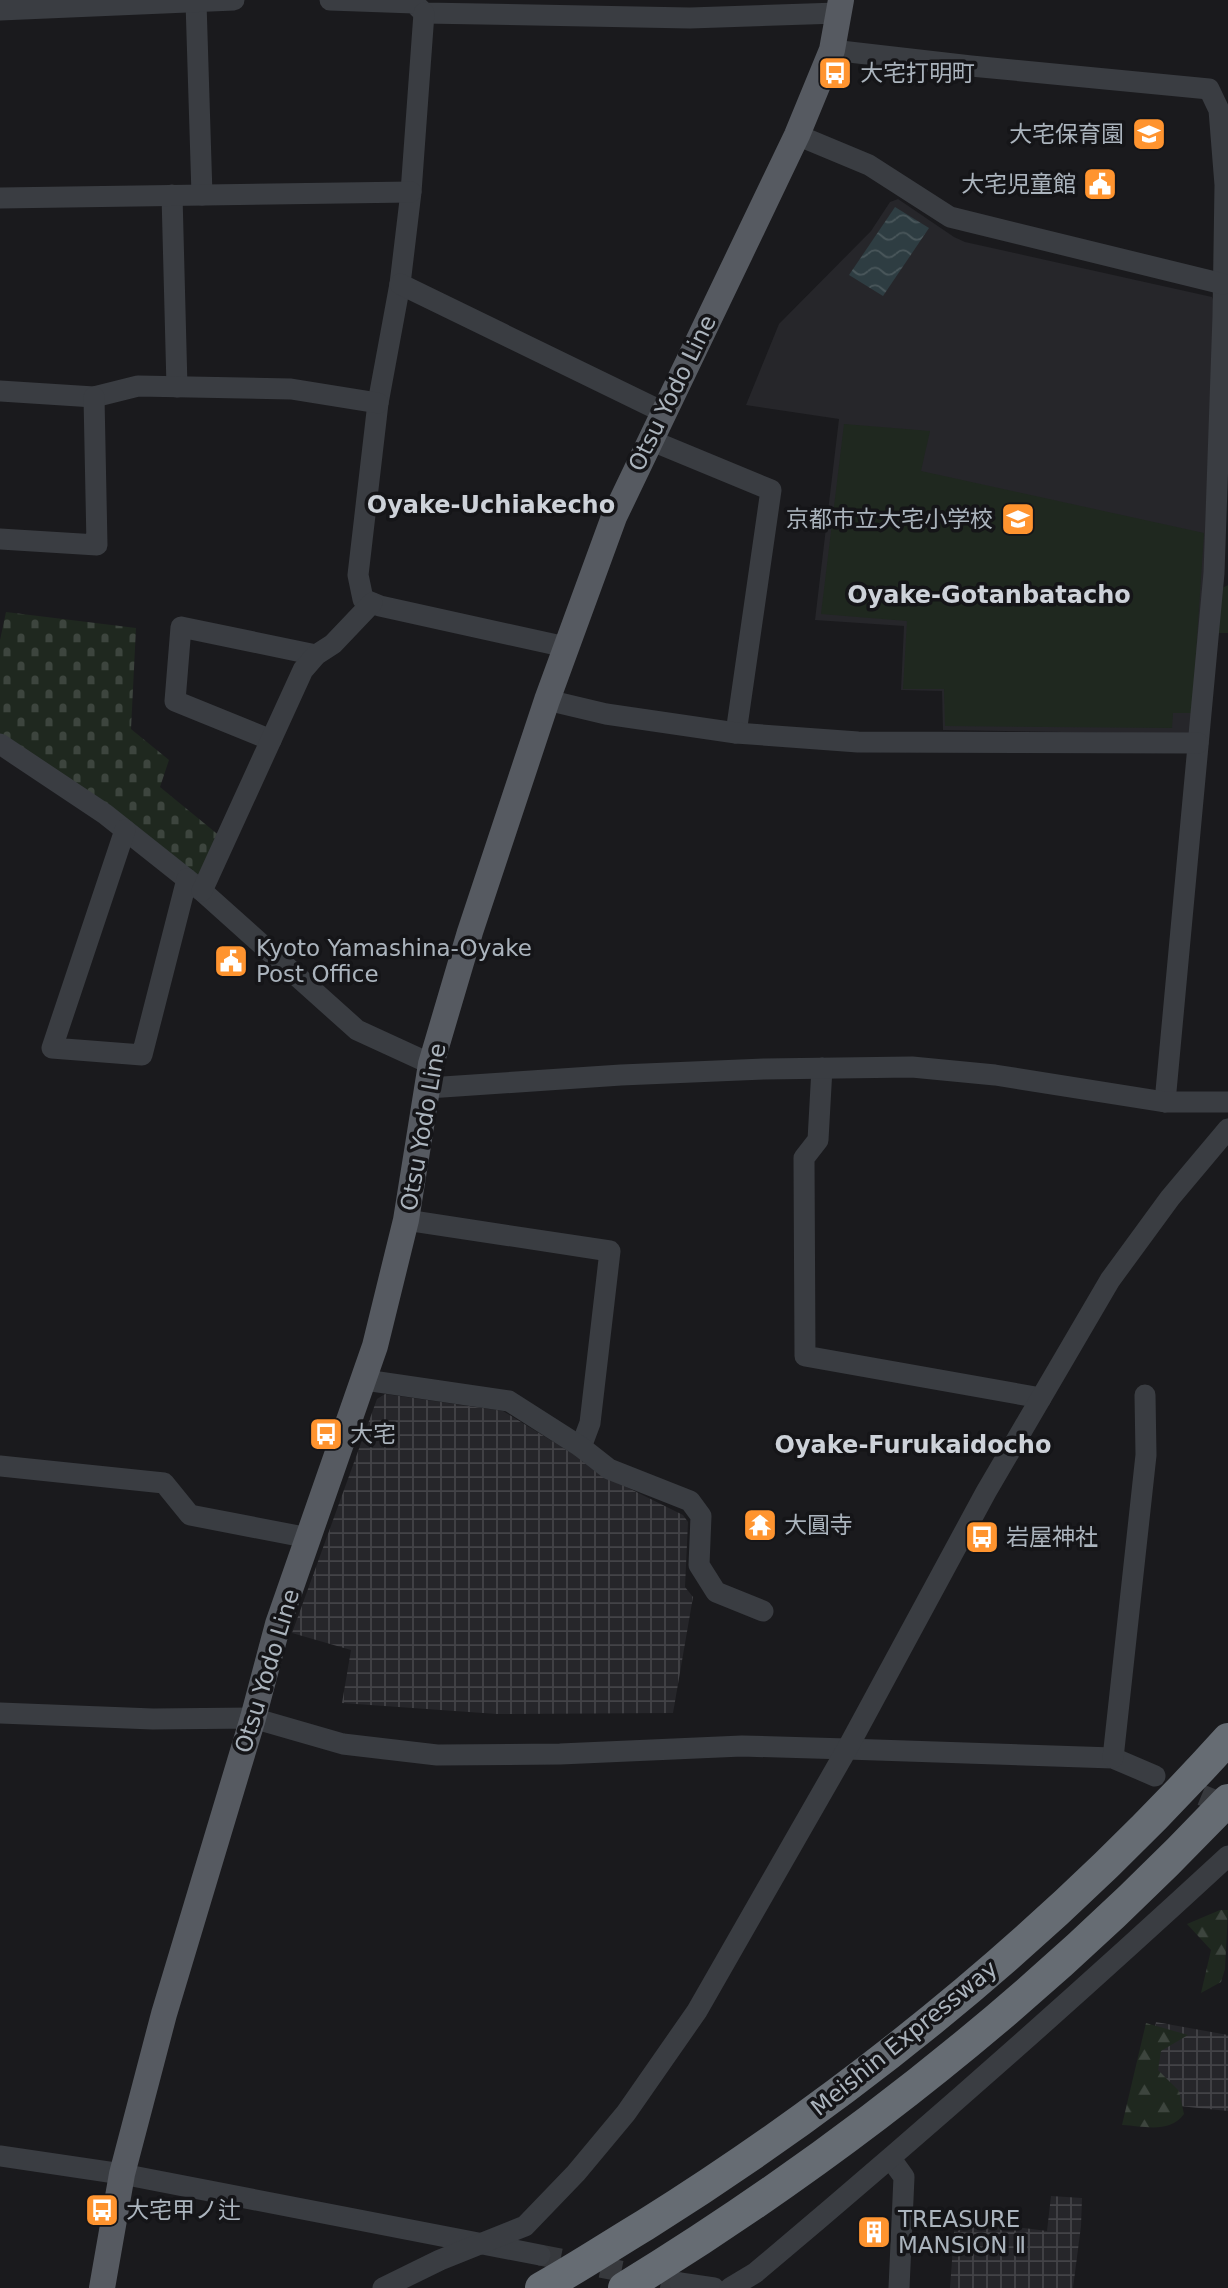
<svg xmlns="http://www.w3.org/2000/svg" width="1228" height="2288" viewBox="0 0 1228 2288" font-family="'DejaVu Sans','Noto Sans JP',sans-serif">
<style>
.built{fill:#26262a}
.industrial{fill:url(#industrial-grid)}
.forest{fill:url(#forest-firs)}
.cemetery{fill:url(#cemetery-stones)}
.garden{fill:#1f281f}
.water{fill:url(#water-waves)}
.lines{fill:none;stroke-linecap:round;stroke-linejoin:round}
.minor-tunnel{stroke:#37393d;stroke-width:21;stroke-dasharray:21 10;stroke-linecap:butt}
.minor{stroke:#3a3d42;stroke-width:21}
.major{stroke:#565a61;stroke-width:26}
.highway{stroke:#666c73;stroke-width:32}
.labels{text-anchor:middle;stroke-width:7;stroke-linejoin:round;paint-order:stroke}
.poi-label{font-size:23px;fill:#abb4bd;stroke:#151518;text-anchor:start}
.street-label{font-size:23px;fill:#abb4bd;stroke:#151518}
.neighbourhood-label{font-size:24px;font-weight:bold;fill:#cdd2d9;stroke:#151518}
</style>
<defs>
<pattern id="industrial-grid" width="8" height="8" patternUnits="userSpaceOnUse" patternTransform="scale(1.75)"><rect width="8" height="8" fill="#26262a"/><path d="M0 4h8M4 0v8" fill="none" stroke="#434347"/></pattern>
<pattern id="forest-firs" width="22" height="20" patternUnits="userSpaceOnUse" patternTransform="scale(1.75)"><rect width="22" height="20" fill="#1f281f"/><path d="M5 1l3.5 6h-7zM16 11l3.5 6h-7z" fill="#3d453e"/></pattern>
<pattern id="cemetery-stones" width="16" height="16" patternUnits="userSpaceOnUse" patternTransform="scale(1.75)"><rect width="16" height="16" fill="#1f281f"/><path d="M2 7V4a2 2 0 0 1 4 0v3zM10 15v-3a2 2 0 0 1 4 0v3z" fill="#3d453e"/></pattern>
<pattern id="water-waves" width="16" height="10" patternUnits="userSpaceOnUse" patternTransform="scale(1.75)"><rect width="16" height="10" fill="#2e3d42"/><path d="M0 5q4-4 8 0t8 0" fill="none" stroke="#4a575b"/></pattern>
</defs>
<rect width="100%" height="100%" fill="#1a1a1d"/>
<!-- built -->
<path class="built" d="M898,199L954,237L965,242L1212,297L1217,311L1197,726L1191,734L943,730L942,691L901,690L904,626L815,620L839,419L746,405L779,324L871,231L890,202Z"/>
<!-- industrial -->
<g class="industrial">
<path d="M385,1394L503,1411L578,1457L598,1473L683,1515L688,1522L685,1587L693,1597L673,1713L497,1714L342,1703L351,1650L292,1633L377,1399Z"/>
<path d="M1156,2022L1228,2035V2111L1140,2102Z"/>
<path d="M1051,2196L1082,2198L1081,2226L1073,2288H950L955,2219L1047,2231Z"/>
</g>
<!-- forest -->
<g class="forest">
<path d="M1220,1910H1228L1225,1969L1221,1982L1201,1993L1211,1950L1187,1924Z"/>
<path d="M1146,2023L1188,2035L1161,2051L1158,2070L1179,2091L1184,2114C1169,2134 1144,2126 1122,2125Z"/>
</g>
<!-- cemetery -->
<path class="cemetery" d="M6,612L136,628L131,729L169,760L160,787L221,837L206,874L193,875L0,734V640Z"/>
<!-- garden -->
<g class="garden">
<path d="M844,424L930,431L921,471L1204,533L1192,713H1173L1172,728L945,726L944,689H903L907,621L821,614Z"/>
<path d="M1228,585V633H1219L1220,589Z"/>
</g>
<!-- water -->
<path class="water" d="M895,207L929,228L883,296L849,275Z"/>
<g class="lines">
<!-- minor-tunnel -->
<g class="minor-tunnel">
<path d="M1173,1783L1228,1806"/>
<path d="M540,2255L680,2283"/>
</g>
<!-- minor -->
<g class="minor">
<path d="M330,0L414,3L424,13L690,18L838,13"/>
<path d="M196,2L202,195"/>
<path d="M0,10L234,0"/>
<path d="M424,13L411,192L400,284L378,403L358,575L363,599L380,606L566,647"/>
<path d="M832,50L971,66L1209,89L1219,110L1225,185L1223,316L1214,573L1165,1102"/>
<path d="M797,135L869,165L950,217L1223,284"/>
<path d="M172,195L177,387"/>
<path d="M0,198L411,192"/>
<path d="M400,284L663,412"/>
<path d="M0,391L94,397L138,386L291,389L378,403"/>
<path d="M650,440L771,490L736,733"/>
<path d="M0,539L97,545L94,397"/>
<path d="M547,700L606,714L736,733L858,742L1198,743"/>
<path d="M271,740L175,701L181,627L316,655"/>
<path d="M0,744L105,814L202,891L357,1030L431,1064"/>
<path d="M125,830L52,1048L142,1055L187,879"/>
<path d="M202,891L303,670L316,655L333,644L372,603"/>
<path d="M822,1068L818,1140L804,1158L805,1356L1041,1398"/>
<path d="M428,1088L621,1075L764,1069L912,1067L995,1075L1165,1102H1228"/>
<path d="M406,1220L610,1251L590,1423L581,1447"/>
<path d="M365,1380L509,1401L581,1447L609,1469L690,1501L701,1516L699,1565L716,1592L763,1611"/>
<path d="M0,1466L164,1483L190,1515L309,1538"/>
<path d="M0,1713L153,1719L253,1718L343,1744L437,1755L560,1754L742,1746L847,1749L1113,1758L1155,1776"/>
<path d="M1113,1758L1146,1455L1145,1395"/>
<path d="M0,2156L122,2174L540,2255"/>
<path d="M891,2159L904,2177L899,2288"/>
<path d="M680,2283L714,2288"/>
<path d="M383,2288L440,2260L525,2226L576,2173L626,2113L697,2011L847,1749L986,1492L1110,1280L1170,1198L1228,1129"/>
<path d="M730,2288L755,2273C916,2138 1073,1999 1228,1856"/>
</g>
<!-- major -->
<path class="major" d="M102,2288L122,2174L164,2014L253,1718L278,1624L375,1346L406,1220L431,1064L470,932L547,700L614,517L797,135L832,50L841,0"/>
<!-- highway -->
<g class="highway">
<path d="M541,2288C577,2268 610,2246 645,2225C860,2090 1058,1927 1228,1739"/>
<path d="M624,2288C844,2153 1050,1988 1228,1800"/>
</g>
</g>
<!-- icons -->
<defs>
<g id="bus-square" transform="scale(1.75)"><rect x="-9" y="-9" width="18" height="18" rx="4" fill="#ff942f" stroke="#151518"/><path d="M-5-6H5V4H4V6H2V4H-2V6H-4V4H-5ZM-3.5-4V0h7V-4ZM-3.5 1.2v1.5H-2V1.2ZM2 1.2v1.5H3.5V1.2Z" fill="#fff"/></g>
<g id="school-square" transform="scale(1.75)"><rect x="-9" y="-9" width="18" height="18" rx="4" fill="#ff942f" stroke="#151518"/><path d="M0-5L7-2L0 1L-7-2ZM-4 1L0 2.5L4 1V4Q0 6-4 4Z" fill="#fff"/></g>
<g id="civic-square" transform="scale(1.75)"><rect x="-9" y="-9" width="18" height="18" rx="4" fill="#ff942f" stroke="#151518"/><path d="M-.6-6.5H3V-4.5H.6V-3L4-1V1h2V6H-6V1h2V-1L-.6-3ZM-1.2 2.5V6h2.4V2.5Z" fill="#fff"/></g>
<g id="temple-square" transform="scale(1.75)"><rect x="-9" y="-9" width="18" height="18" rx="4" fill="#ff942f" stroke="#151518"/><path d="M0-6L5-2H3V0L6.5 2.5H4V6H1.5V3h-3V6H-4V2.5H-6.5L-3 0V-2H-5Z" fill="#fff"/></g>
<g id="building-square" transform="scale(1.75)"><rect x="-9" y="-9" width="18" height="18" rx="4" fill="#ff942f" stroke="#151518"/><path d="M-4-6H4V6H1V3H-1V6H-4ZM-2.5-4.3h1.7v1.8h-1.7ZM.8-4.3h1.7v1.8H.8ZM-2.5-1h1.7V.8h-1.7ZM.8-1h1.7V.8H.8Z" fill="#fff"/></g>
</defs>
<g fill-rule="evenodd">
<use href="#bus-square" x="835" y="73"/>
<use href="#school-square" x="1149" y="134"/>
<use href="#civic-square" x="1100" y="184"/>
<use href="#school-square" x="1018" y="519"/>
<use href="#civic-square" x="231" y="961"/>
<use href="#bus-square" x="326" y="1434"/>
<use href="#temple-square" x="760" y="1525"/>
<use href="#bus-square" x="982" y="1537"/>
<use href="#bus-square" x="102" y="2210"/>
<use href="#building-square" x="874" y="2232"/>
</g>
<g class="labels">
<!-- poi labels -->
<g class="poi-label">
<text x="860" y="81">大宅打明町</text>
<text x="1124" y="142" text-anchor="end">大宅保育園</text>
<text x="1076" y="192" text-anchor="end">大宅児童館</text>
<text x="993" y="527" text-anchor="end">京都市立大宅小学校</text>
<text x="256" y="956">Kyoto Yamashina-Oyake<tspan x="256" dy="26">Post Office</tspan></text>
<text x="350" y="1442">大宅</text>
<text x="784" y="1533">大圓寺</text>
<text x="1006" y="1545">岩屋神社</text>
<text x="126" y="2218">大宅甲ノ辻</text>
<text x="898" y="2227">TREASURE<tspan x="898" dy="26">MANSION Ⅱ</tspan></text>
</g>
<!-- street labels -->
<g class="street-label">
<text transform="translate(672 393) rotate(-64)" y="8">Otsu Yodo Line</text>
<text transform="translate(423 1127) rotate(-80)" y="8">Otsu Yodo Line</text>
<text transform="translate(267 1671) rotate(-73)" y="8">Otsu Yodo Line</text>
<text transform="translate(904 2038) rotate(-39)" y="8">Meishin Expressway</text>
</g>
<!-- neighbourhood labels -->
<g class="neighbourhood-label">
<text x="491" y="513">Oyake-Uchiakecho</text>
<text x="989" y="603">Oyake-Gotanbatacho</text>
<text x="913" y="1453">Oyake-Furukaidocho</text>
</g>
</g>
</svg>
